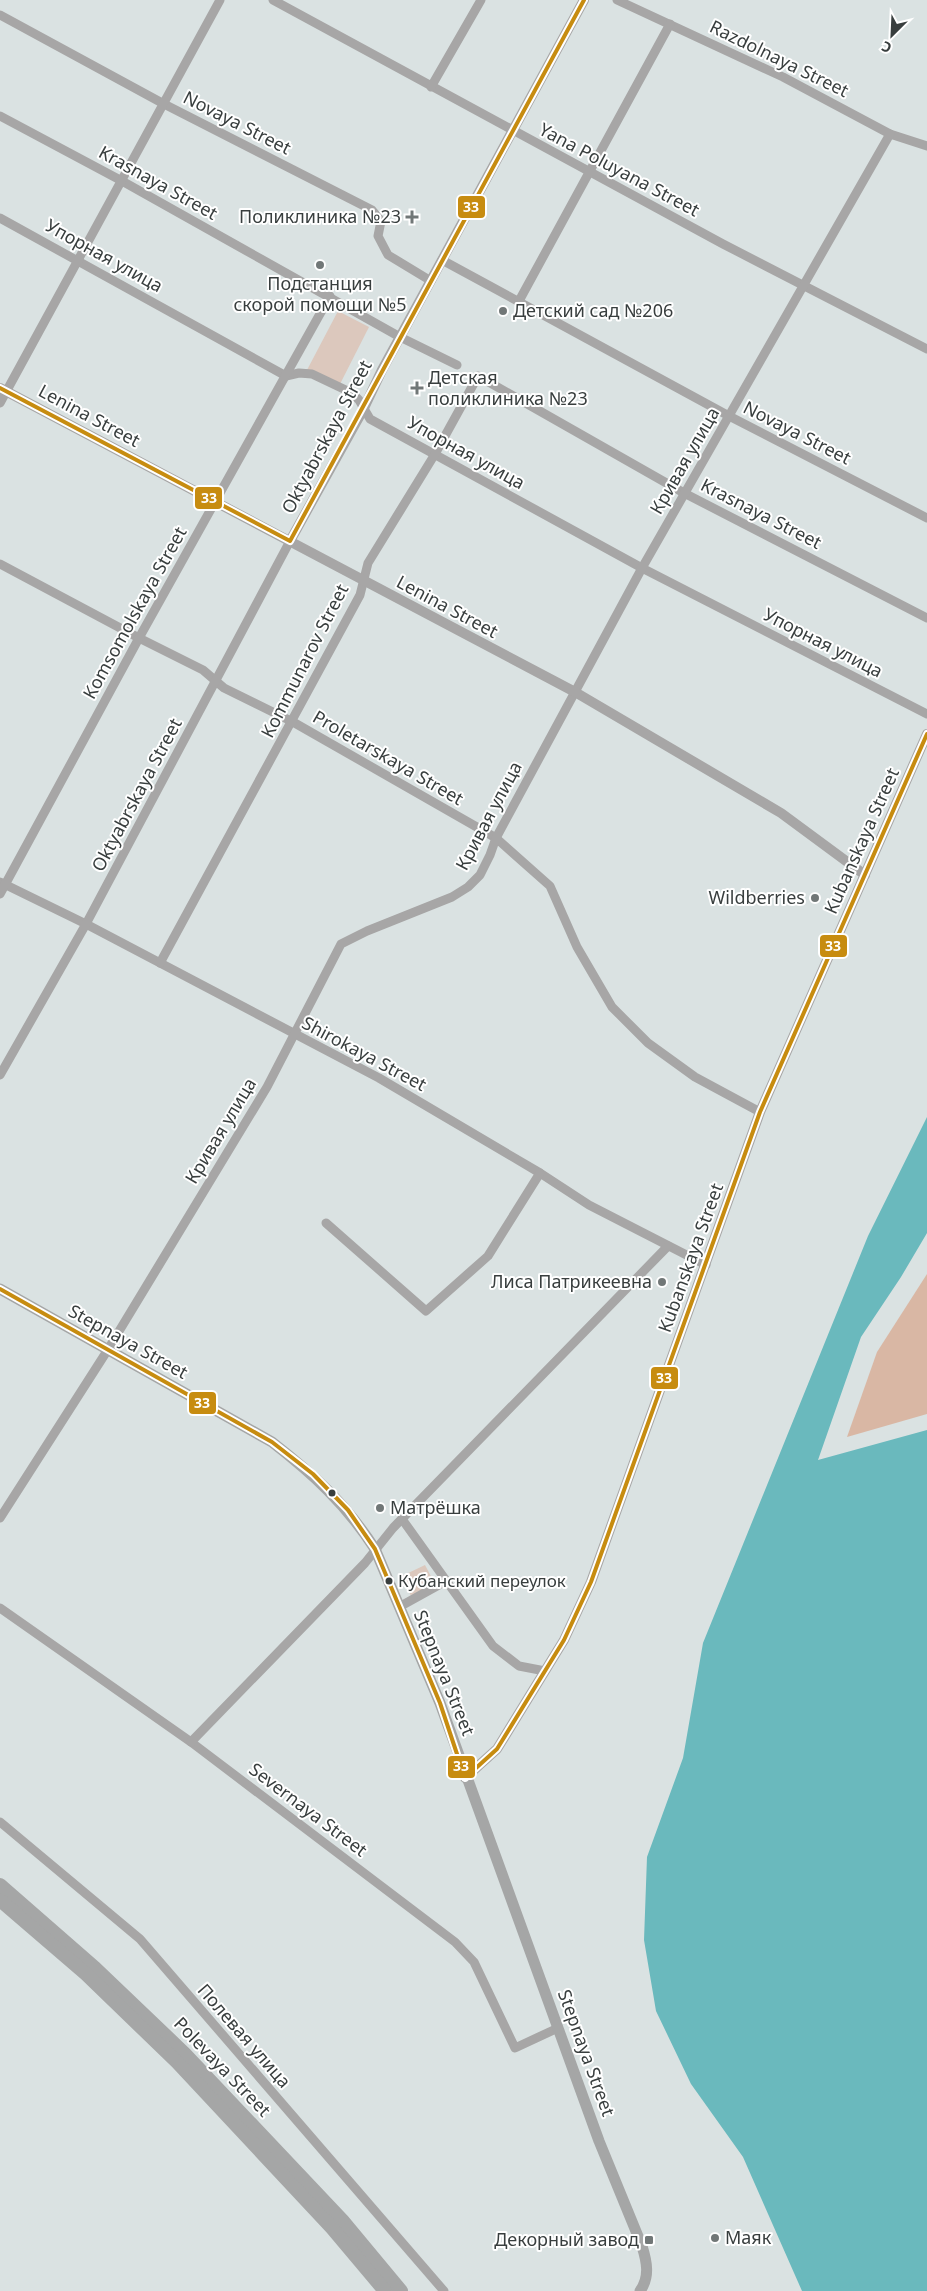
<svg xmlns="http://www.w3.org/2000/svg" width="927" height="2291" viewBox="0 0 927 2291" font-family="'Noto Sans',sans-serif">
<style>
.green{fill:#dcc8bd}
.forest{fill:#d9b7a4}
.water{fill:#6ab9bd}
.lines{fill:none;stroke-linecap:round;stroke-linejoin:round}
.minor{stroke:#a7a6a6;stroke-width:9}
.tertiary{stroke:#a7a6a6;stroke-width:10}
.secondary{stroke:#a5a6a6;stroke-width:11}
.trunk{stroke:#a5a6a6;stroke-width:14}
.bus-1-casing{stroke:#fff;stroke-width:8}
.bus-1{stroke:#c78c10;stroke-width:4}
.poi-dot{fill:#717777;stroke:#fff;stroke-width:2}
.bus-dot{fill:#383e3e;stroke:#fff;stroke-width:2}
.labels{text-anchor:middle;stroke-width:4;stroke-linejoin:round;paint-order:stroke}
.bus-label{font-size:17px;fill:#383e3e;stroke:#fff;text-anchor:start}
.street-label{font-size:18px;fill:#383e3e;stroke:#fff}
.poi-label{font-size:18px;fill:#383e3e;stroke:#fff;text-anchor:end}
.line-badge{stroke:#fff;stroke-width:2}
.badge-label{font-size:14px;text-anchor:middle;font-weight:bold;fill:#fff}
</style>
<rect width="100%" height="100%" fill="#dae2e2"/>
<!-- green -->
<g class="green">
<path d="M338,311L369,327L339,386L307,370Z"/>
<path d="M425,1565L435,1584L411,1596L402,1576Z"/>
</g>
<!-- forest -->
<path class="forest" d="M927,1274V1414L847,1437L877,1352Z"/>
<!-- water -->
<path class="water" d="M927,1117V1233L901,1277L861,1337L818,1460L927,1430V2291H802L743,2157L691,2084L656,2011L644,1940L647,1857L683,1758L703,1643L868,1236Z"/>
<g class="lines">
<!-- minor -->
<g class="minor">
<path d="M273,0L723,244L927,349"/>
<path d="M617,0L783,77L890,134L927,146"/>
<path d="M0,15L164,104L372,210L381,221L378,236L388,255L431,281"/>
<path d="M431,87L481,0"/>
<path d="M0,116L122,181L400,337L457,365"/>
<path d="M0,218L286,376L299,373L312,374L352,393L359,400L370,419L642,568L927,714"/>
<path d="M442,260L729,416L927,518"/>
<path d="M519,301L670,24"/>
<path d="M0,403L220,0"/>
<path d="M0,564L139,638L203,670L224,688L293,722L496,838L550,886L577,947L612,1007L648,1043L695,1077L760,1112"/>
<path d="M0,882L86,924L379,1078L540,1173L589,1205L706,1265"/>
<path d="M0,894L139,638L330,296"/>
<path d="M160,963L360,595L368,563L435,454L478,376L684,493L927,618"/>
<path d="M0,1075L86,924L290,541"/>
<path d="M326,1223L426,1311L488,1256L540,1173"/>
<path d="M0,1518L107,1351L267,1087L341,944L367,931L452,897L468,887L480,875L490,855L496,838L642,568L890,134"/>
<path d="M402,1519L493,1646L519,1666L545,1671"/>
<path d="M399,1607L446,1581"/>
<path d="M0,1608L191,1742L455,1942L474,1962L515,2048L558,2028"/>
<path d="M191,1742L365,1563L393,1528L668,1246"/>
<path d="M0,1822L140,1939L444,2291"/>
</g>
<!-- tertiary -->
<g class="tertiary">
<path d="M0,388L575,692L781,813L865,875"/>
<path d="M290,541L363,410L382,370L584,0"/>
<path d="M465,1778L497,1749L564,1640L591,1582L760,1112L927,734"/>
</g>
<!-- secondary -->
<path class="secondary" d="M0,1289L272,1442C313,1474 346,1504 375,1549L440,1703L599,2141L642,2246C647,2262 650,2277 640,2291"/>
<!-- trunk -->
<g class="trunk">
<path d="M0,1885L95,1968L185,2054L342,2220L401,2291"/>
<path d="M0,1900L86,1974L177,2062L332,2228L385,2291"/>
</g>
<!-- bus-1 casing -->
<g class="bus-1-casing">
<g id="bus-1">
<path d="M0,388L290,541L584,0"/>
<path d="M0,1289L272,1442L313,1474L348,1510L375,1549L440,1703L465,1778L497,1749L564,1640L591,1582L760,1112L927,734"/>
</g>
</g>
<!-- bus-1 -->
<use href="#bus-1" class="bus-1"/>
</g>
<!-- markers -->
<g class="poi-dot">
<path d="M409.5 209.5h5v5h5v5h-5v5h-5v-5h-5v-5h5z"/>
<circle cx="320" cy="265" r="5"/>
<circle cx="503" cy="311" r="5"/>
<path d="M414.5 380.5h5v5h5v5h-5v5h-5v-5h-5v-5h5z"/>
<circle cx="815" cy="898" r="5"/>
<circle cx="662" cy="1282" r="5"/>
<circle cx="380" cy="1508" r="5"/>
<circle cx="715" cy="2238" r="5"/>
<rect x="644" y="2235" width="10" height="10" rx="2.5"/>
</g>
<g class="bus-dot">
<circle cx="332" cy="1493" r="4.5"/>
<circle cx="389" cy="1581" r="4.5"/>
</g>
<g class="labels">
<!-- bus labels -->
<g class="bus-label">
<text x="398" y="1587">Кубанский переулок</text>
</g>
<!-- street labels -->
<g class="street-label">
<text transform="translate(779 59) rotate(26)" y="6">Razdolnaya Street</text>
<text transform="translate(237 123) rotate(27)" y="6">Novaya Street</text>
<text transform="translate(619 170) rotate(28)" y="6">Yana Poluyana Street</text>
<text transform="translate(158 183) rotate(29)" y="6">Krasnaya Street</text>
<text transform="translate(104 256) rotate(29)" y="6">Упорная улица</text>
<text transform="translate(89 416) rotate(28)" y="6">Lenina Street</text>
<text transform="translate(797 433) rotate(27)" y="6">Novaya Street</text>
<text transform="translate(327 437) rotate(-62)" y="6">Oktyabrskaya Street</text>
<text transform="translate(466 453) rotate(29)" y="6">Упорная улица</text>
<text transform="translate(685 461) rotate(-60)" y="6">Кривая улица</text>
<text transform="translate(761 514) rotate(27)" y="6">Krasnaya Street</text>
<text transform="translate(447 607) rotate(28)" y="6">Lenina Street</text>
<text transform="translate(135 613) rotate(-61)" y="6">Komsomolskaya Street</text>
<text transform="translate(823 643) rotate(27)" y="6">Упорная улица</text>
<text transform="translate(305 661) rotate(-63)" y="6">Kommunarov Street</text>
<text transform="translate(388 758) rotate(30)" y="6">Proletarskaya Street</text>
<text transform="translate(137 795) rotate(-62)" y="6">Oktyabrskaya Street</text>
<text transform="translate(489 816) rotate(-62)" y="6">Кривая улица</text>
<text transform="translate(862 841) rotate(-66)" y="6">Kubanskaya Street</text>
<text transform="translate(364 1054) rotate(28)" y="6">Shirokaya Street</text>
<text transform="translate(221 1131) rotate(-59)" y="6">Кривая улица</text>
<text transform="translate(691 1258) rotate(-70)" y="6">Kubanskaya Street</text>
<text transform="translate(128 1342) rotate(29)" y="6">Stepnaya Street</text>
<text transform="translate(444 1673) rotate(68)" y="6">Stepnaya Street</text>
<text transform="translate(308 1810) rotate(37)" y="6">Severnaya Street</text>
<text transform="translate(244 2036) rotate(49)" y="6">Полевая улица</text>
<text transform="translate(586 2053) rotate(70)" y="6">Stepnaya Street</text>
<text transform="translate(222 2067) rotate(46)" y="6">Polevaya Street</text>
</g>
<!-- poi labels -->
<g class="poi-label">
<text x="401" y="223">Поликлиника №23</text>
<text x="320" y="290" text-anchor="middle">Подстанция<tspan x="320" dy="21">скорой помощи №5</tspan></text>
<text x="513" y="317" text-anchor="start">Детский сад №206</text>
<text x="428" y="384" text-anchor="start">Детская<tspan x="428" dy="21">поликлиника №23</tspan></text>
<text x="805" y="904">Wildberries</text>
<text x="652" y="1288">Лиса Патрикеевна</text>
<text x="390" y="1514" text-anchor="start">Матрёшка</text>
<text x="725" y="2244" text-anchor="start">Маяк</text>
<text x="639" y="2246">Декорный завод</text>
</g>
</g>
<g class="line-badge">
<rect x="457" y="195" width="29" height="24" rx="5" fill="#c78c10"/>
<rect x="194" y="486" width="29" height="24" rx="5" fill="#c78c10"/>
<rect x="819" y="934" width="29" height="24" rx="5" fill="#c78c10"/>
<rect x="650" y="1366" width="29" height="24" rx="5" fill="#c78c10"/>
<rect x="188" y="1391" width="29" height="24" rx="5" fill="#c78c10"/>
<rect x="447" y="1755" width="29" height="24" rx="5" fill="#c78c10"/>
</g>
<g class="badge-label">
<text x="471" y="212">33</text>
<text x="209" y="503">33</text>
<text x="833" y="951">33</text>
<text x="664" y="1383">33</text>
<text x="202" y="1408">33</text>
<text x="461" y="1771">33</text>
</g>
<!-- north arrow -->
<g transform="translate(892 35) rotate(204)" stroke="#ffffff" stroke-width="4" paint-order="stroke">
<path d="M0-4L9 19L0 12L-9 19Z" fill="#383e3e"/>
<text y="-8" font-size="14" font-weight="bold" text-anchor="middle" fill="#383e3e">С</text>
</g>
</svg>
